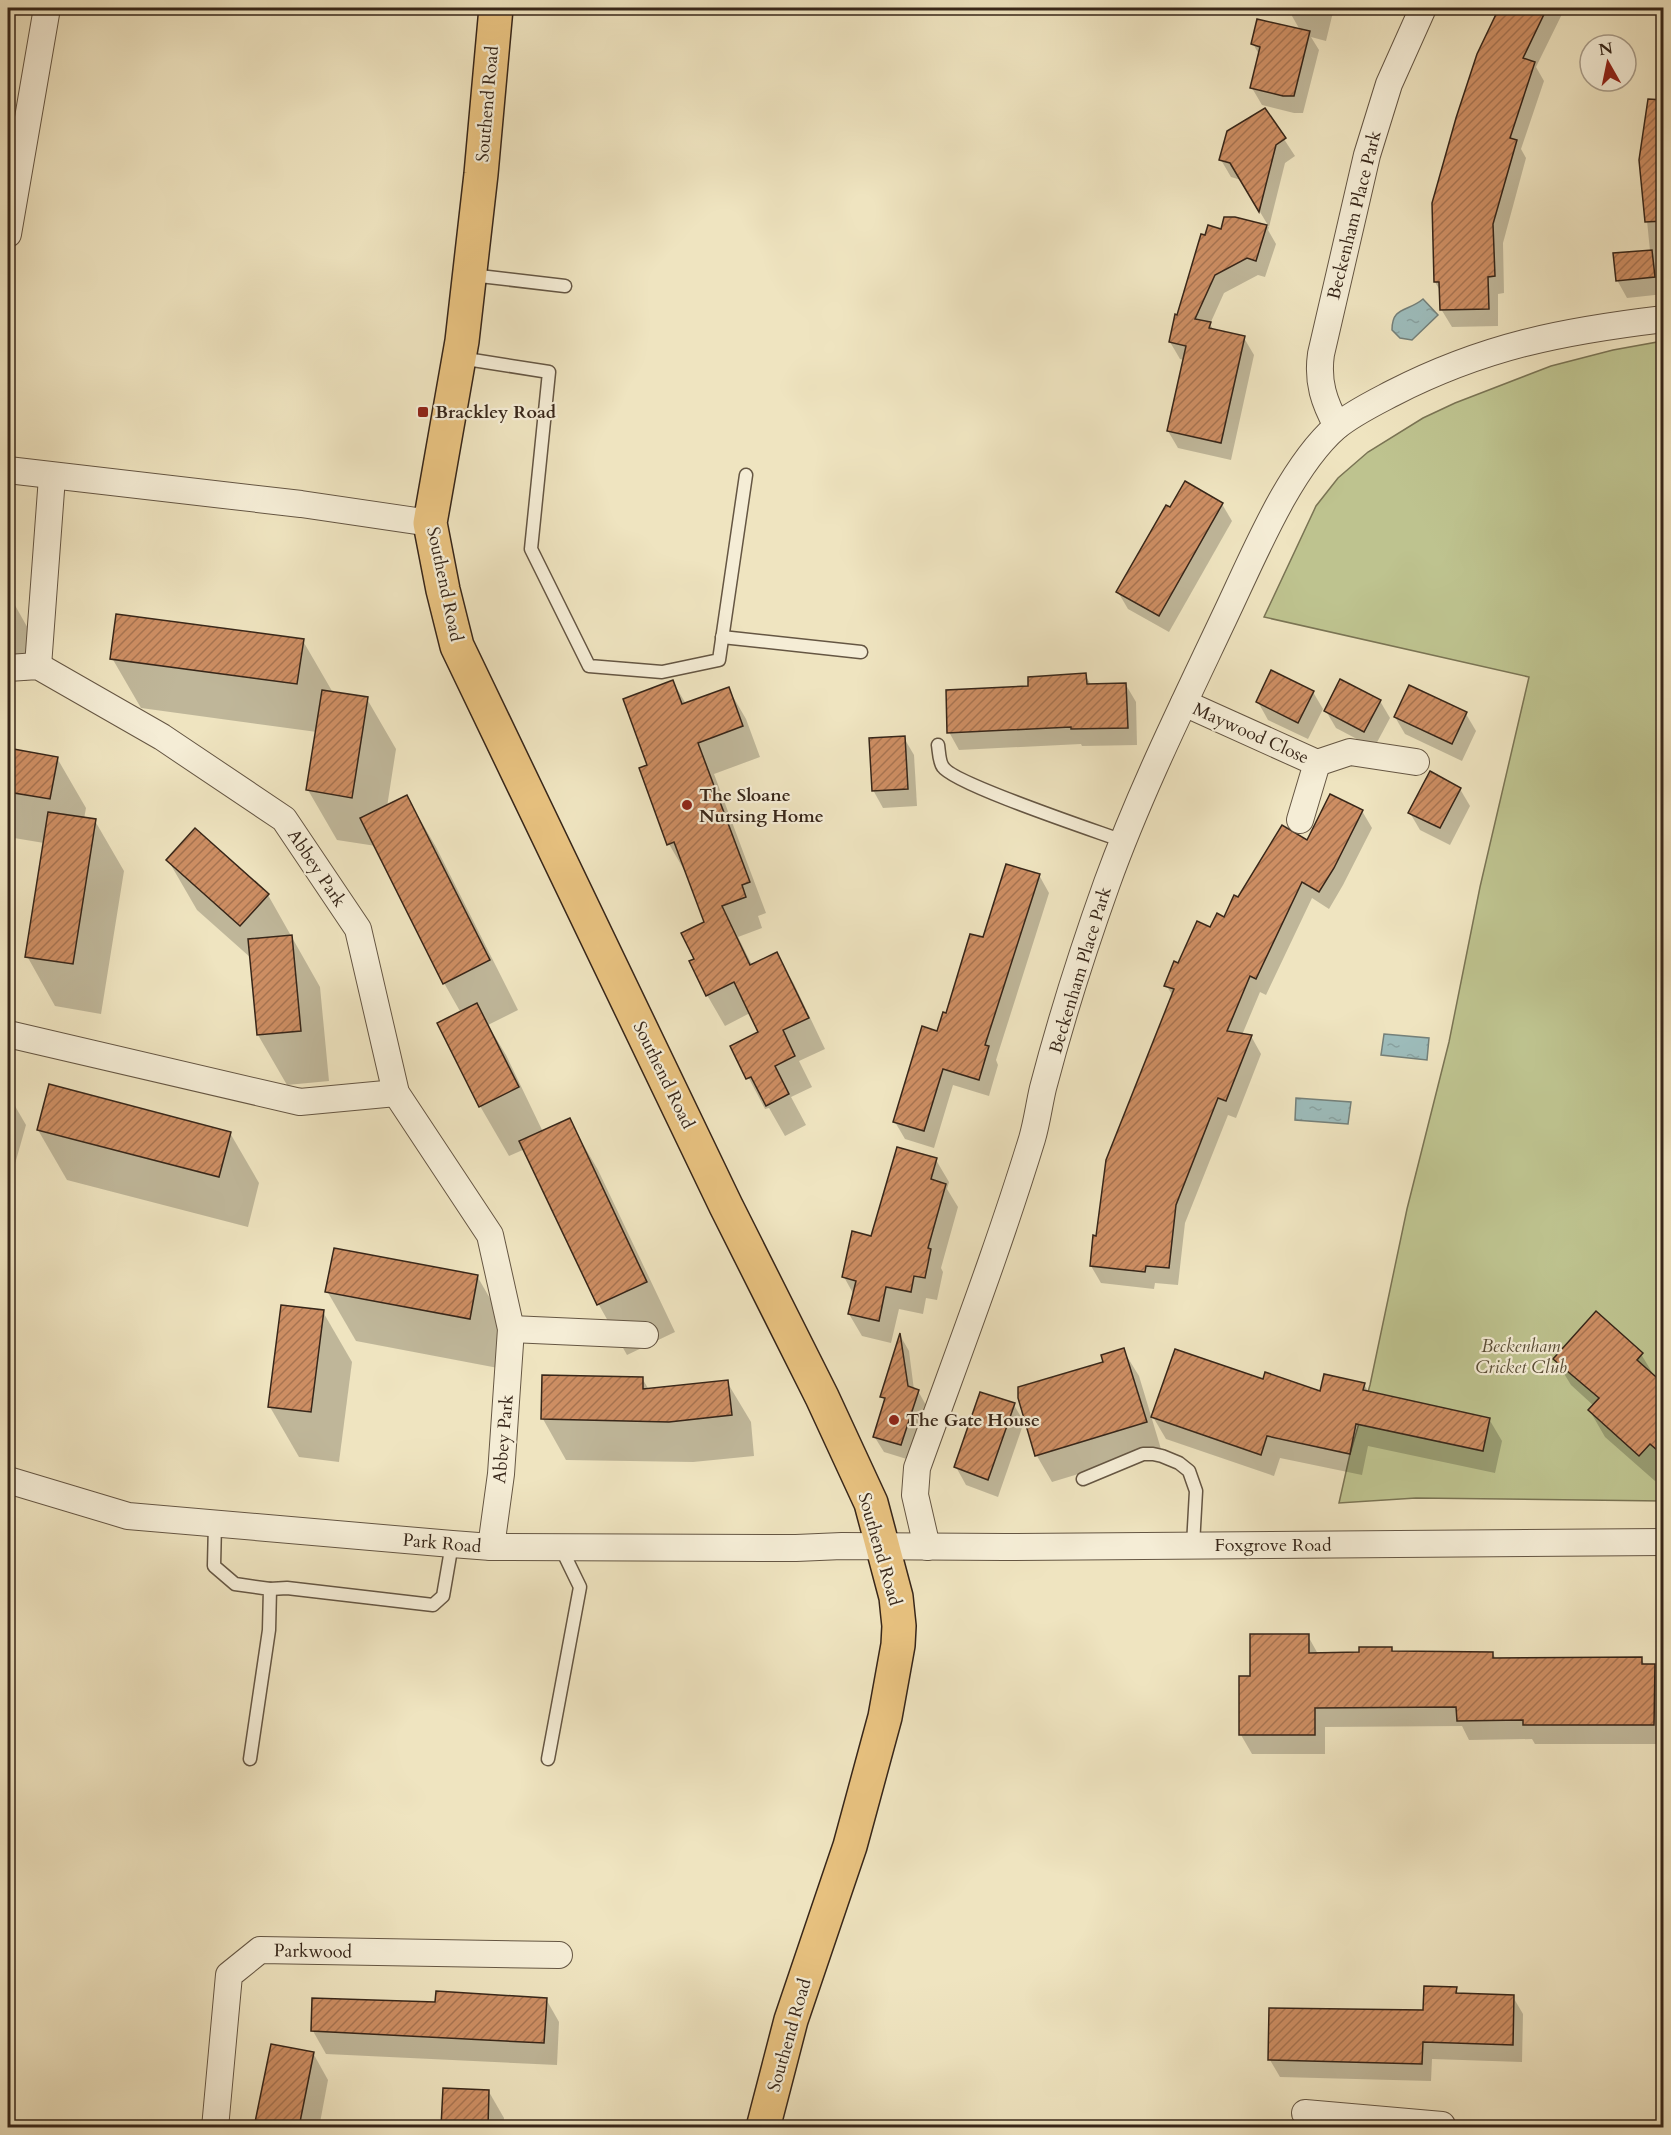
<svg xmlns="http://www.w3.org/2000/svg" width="1671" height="2135" viewBox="0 0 1671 2135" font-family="Cardo,serif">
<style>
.park{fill:#bec38f;stroke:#7a7454;stroke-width:1.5}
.water{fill:url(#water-ripples);stroke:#74807a;stroke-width:1.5}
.shadow{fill:#0003}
.building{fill:url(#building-hatch);stroke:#372619;stroke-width:1.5}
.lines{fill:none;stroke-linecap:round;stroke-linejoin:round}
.lane-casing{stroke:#655643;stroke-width:15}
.street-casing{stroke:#655643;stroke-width:28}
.primary-casing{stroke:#372619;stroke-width:36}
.lane{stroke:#f5edd6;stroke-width:12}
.street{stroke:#f5edd6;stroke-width:26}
.primary{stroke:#e8c280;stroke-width:33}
.poi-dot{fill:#8f2418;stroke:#f5edd6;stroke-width:2}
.labels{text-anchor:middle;stroke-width:4.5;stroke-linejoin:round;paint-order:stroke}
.street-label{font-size:18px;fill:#372619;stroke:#f5edd6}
.poi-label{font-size:18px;font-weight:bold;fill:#372619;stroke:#f5edd6;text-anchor:start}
.park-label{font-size:18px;font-style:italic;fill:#594d36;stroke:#f5edd6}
</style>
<defs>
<pattern id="water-ripples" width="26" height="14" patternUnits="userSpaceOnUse" patternTransform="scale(1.5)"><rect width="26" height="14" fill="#9dbcbb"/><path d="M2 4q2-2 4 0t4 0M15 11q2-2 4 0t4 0" fill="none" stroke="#88a1a0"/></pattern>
<pattern id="building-hatch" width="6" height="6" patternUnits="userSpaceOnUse" patternTransform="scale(1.5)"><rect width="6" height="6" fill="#cd8e63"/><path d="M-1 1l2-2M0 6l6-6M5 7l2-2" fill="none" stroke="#a77451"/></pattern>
</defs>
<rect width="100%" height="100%" fill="#efe4c0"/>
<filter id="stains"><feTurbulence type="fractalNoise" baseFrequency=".00333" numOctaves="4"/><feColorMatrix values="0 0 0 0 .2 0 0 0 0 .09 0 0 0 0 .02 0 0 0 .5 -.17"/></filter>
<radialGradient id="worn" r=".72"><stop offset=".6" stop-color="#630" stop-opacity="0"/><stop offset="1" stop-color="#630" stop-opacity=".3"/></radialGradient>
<!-- park -->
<path class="park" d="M1663,341V1501L1416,1498L1339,1503L1350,1454L1370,1385L1407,1209L1449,1042L1480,887L1529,677L1264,617L1316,506L1338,478L1368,452L1423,418L1455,403L1551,366L1613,350Z"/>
<!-- water -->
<g class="water">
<path d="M1423,299L1438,315L1412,340L1400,338L1392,330C1392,306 1408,312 1423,299Z"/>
<path d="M1384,1034L1429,1038L1427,1060L1381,1055Z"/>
<path d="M1296,1098L1351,1102L1348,1124L1295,1120Z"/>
</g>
<!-- shadow -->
<g class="shadow">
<path d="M1294,8H1334L1326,41L1311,37L1319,50L1303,113H1294L1262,105L1252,88L1260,56L1253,44L1300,30L1292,16Z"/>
<path d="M1500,8H1565L1536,67L1544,81L1521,149L1526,158L1503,243L1504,293L1498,294V326L1452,327L1441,309V292L1435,282L1478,54Z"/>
<path d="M1655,8H1664V17L1659,14Z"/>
<path d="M1664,64V294L1627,298L1617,280L1650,251L1641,160L1655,131Z"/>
<path d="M1265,110L1295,156L1285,163L1269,227L1241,180L1231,177L1221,160Z"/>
<path d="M1235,219L1269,227L1268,230L1276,244L1265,277L1258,275L1224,293L1210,324L1214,331L1244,338L1254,355L1231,460L1178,448L1168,431L1184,360L1180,359L1170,342L1222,231Z"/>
<path d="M1222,504L1232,521L1169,632L1128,609L1118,592Z"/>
<path d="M8,593L34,639L27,681L8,678Z"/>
<path d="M303,641L332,691L331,693L367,699L396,749L387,807L407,797L436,847L518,1010L488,1025L506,1055L543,1132L569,1120L598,1170L675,1332L627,1355L599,1305L525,1149L509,1156L480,1106L439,1024L461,1013L444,983L376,846L337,840L308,790L317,732L141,708L112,658Z"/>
<path d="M1085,675L1091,685H1126L1136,702L1137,745L1082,746L1081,744L959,750L949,732L1030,688Z"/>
<path d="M673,682L686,704L728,688L746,719L760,757L714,774L766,913L758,916L762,928L738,937L752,965L776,954L794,984L825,1049L799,1061L812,1087L791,1097L806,1125L785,1136L769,1108L765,1109L732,1046L760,1033L750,1013L725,1026L707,995L696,959L705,923L687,875L669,844L649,766Z"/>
<path d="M1410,687L1466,714L1476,731L1462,761L1405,734L1395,717Z"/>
<path d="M1313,692L1323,709L1308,739L1268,720L1258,702Z"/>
<path d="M1380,701L1390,718L1374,748L1336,728L1326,711Z"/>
<path d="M904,738L914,755L917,806L883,808L873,790Z"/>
<path d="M8,750L57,758L86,808L84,819L95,821L124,871L101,1014L55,1006L27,956L44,843L8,837Z"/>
<path d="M1460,789L1470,806L1450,845L1420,830L1410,813Z"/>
<path d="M1362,811L1372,828L1343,885L1329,909L1312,898L1266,995L1260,992L1242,1035L1251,1036L1261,1054L1236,1118L1228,1115L1185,1223L1178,1285L1155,1283L1154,1289L1101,1283L1091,1266L1098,1237L1173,996L1166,985L1179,965L1211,930L1225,919L1238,899L1308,842Z"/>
<path d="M168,860L268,895L320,987L329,1081L287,1085L258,1035L251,958L197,910Z"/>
<path d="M1039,875L1049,893L996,1060L998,1065L989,1096L953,1085L934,1148L905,1139L895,1122L984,939Z"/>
<path d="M8,1094L26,1125L13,1171L8,1170Z"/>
<path d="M38,1130L230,1133L259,1183L248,1227L67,1180Z"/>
<path d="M936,1160L949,1182L947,1189L958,1207L941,1268L943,1272L937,1300L926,1298L923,1314L899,1309L891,1343L862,1336L849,1314L854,1295L844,1277L872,1237Z"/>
<path d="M477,1276L506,1326L498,1368L356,1341L327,1291Z"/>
<path d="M323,1312L352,1362L339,1462L299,1457L270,1407Z"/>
<path d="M901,1337L909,1351L914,1390L918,1391L927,1407L910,1460L884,1452L874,1436L886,1403L882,1397Z"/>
<path d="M1123,1350L1139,1376L1161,1449L1052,1482L1037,1456L1019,1398L1105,1363Z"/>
<path d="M1641,1354L1656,1379L1664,1386V1472L1655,1481L1605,1437L1590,1411L1594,1406L1571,1385L1555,1359Z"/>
<path d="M642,1378L649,1390L727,1382L751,1422L754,1456L693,1462L566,1460L543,1419Z"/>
<path d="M1264,1380L1322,1393L1364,1384L1369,1393L1489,1419L1502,1441L1495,1473L1368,1446L1362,1475L1280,1458L1274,1476L1166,1439L1153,1417Z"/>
<path d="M1014,1405L1024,1422L998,1497L966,1485L956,1467Z"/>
<path d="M1308,1636L1318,1654L1361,1653L1391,1649L1393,1653L1493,1654L1496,1659H1641L1645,1665H1664V1744H1535L1532,1739L1469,1740L1462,1726L1325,1727V1754H1252L1241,1735L1251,1677Z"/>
<path d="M1456,1989L1459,1995L1513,1997L1523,2014L1522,2062L1432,2059L1431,2081L1280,2077L1270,2060L1425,2012Z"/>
<path d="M546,1999L559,2022L557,2065L326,2054L313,2031L437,2004Z"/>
<path d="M272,2046L313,2053L328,2080L319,2128H255Z"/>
<path d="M444,2090L489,2092L504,2118L503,2128H442Z"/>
</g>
<!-- building -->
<g class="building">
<path d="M1499,8H1547L1523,58L1535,62L1510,138L1517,140L1493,224L1495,276L1488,277L1489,309L1440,310L1439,282H1434L1432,203L1456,118L1477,54Z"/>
<path d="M1257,19L1310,31L1294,96H1283L1250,88L1260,47L1251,44Z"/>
<path d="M1648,99L1664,100V221L1645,222L1639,160Z"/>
<path d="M1265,108L1286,138L1276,145L1259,212L1230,163L1219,160L1227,131Z"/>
<path d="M1224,217H1235L1267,225L1256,261L1247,258L1215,275L1195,319L1211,322L1209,328L1245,336L1221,443L1167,431L1186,346L1169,342L1175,314L1177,315L1201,234L1205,235L1208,225L1221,229Z"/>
<path d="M1652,250L1655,277L1616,281L1613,253Z"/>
<path d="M1185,481L1223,503L1159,616L1116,592L1166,505L1170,507Z"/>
<path d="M116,614L304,639L297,684L110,659Z"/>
<path d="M1271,670L1314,691L1298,723L1256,702Z"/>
<path d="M1086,673L1087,684L1126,683L1128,728L1071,729V727L947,733L946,690L1028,686V677Z"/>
<path d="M1340,679L1381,700L1364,732L1324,711Z"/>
<path d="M673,680L682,704L729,687L743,726L698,743L750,882L742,885L746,897L722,906L750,965L777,952L809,1018L783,1030L795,1056L775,1066L789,1094L766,1106L751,1077L746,1079L730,1046L758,1032L734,982L706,996L689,961L694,959L681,933L704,922L674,842L667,845L639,768L647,765L623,699Z"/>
<path d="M1409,685L1467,712L1452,744L1394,717Z"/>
<path d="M322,690L368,697L352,798L306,790Z"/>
<path d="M905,736L908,789L872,791L869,738Z"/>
<path d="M8,748L58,757L50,799L8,792Z"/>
<path d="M1430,771L1461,788L1440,828L1408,813Z"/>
<path d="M1330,794L1363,810L1334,868L1319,892L1302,882L1256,979L1250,976L1227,1031L1252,1035L1226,1101L1218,1098L1176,1205L1169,1268L1146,1266L1145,1272L1090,1266L1093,1235L1096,1236L1106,1160L1174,989L1164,986L1174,961L1178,963L1197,921L1210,927L1217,913L1224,917L1234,895L1238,897L1282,825L1307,840Z"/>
<path d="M407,795L490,960L443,984L360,818Z"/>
<path d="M48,812L96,819L73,964L25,957Z"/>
<path d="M195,828L269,894L240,926L166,860Z"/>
<path d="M1006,864L1040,874L985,1045L989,1046L979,1080L943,1069L924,1131L893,1122L922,1026L937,1031L943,1012L946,1013L970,934L983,937Z"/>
<path d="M292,935L301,1031L257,1035L248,939Z"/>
<path d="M477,1003L519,1087L479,1107L437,1023Z"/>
<path d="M49,1084L231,1132L219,1177L37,1130Z"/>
<path d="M570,1118L647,1282L597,1305L519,1141Z"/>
<path d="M897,1147L937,1158L931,1179L946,1184L928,1248L931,1249L925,1278L914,1276L911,1292L886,1287L879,1321L848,1314L856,1281L842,1277L852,1231L871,1236Z"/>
<path d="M334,1248L478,1275L470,1319L325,1292Z"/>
<path d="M281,1305L324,1310L311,1412L268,1407Z"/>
<path d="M1596,1311L1643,1353L1637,1360L1664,1384V1456L1650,1444L1639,1456L1588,1410L1599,1398L1553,1359Z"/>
<path d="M900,1333L908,1386L919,1390L901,1445L873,1437L885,1398L880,1397Z"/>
<path d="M1124,1348L1147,1422L1035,1456L1018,1398V1387L1103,1362L1101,1355Z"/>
<path d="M1175,1349L1263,1379L1265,1372L1320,1391L1324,1374L1365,1383L1363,1390L1490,1418L1483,1451L1356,1424L1350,1454L1267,1436L1261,1455L1151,1417Z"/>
<path d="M542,1375L643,1377V1389L728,1380L732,1415L669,1422L541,1419Z"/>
<path d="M980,1392L1015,1403L988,1480L954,1467Z"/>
<path d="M1250,1634H1309V1653L1359,1652V1647H1392V1651L1493,1652V1658L1642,1657V1664H1655L1654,1725H1523V1720L1457,1721L1456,1707L1315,1708V1735H1239V1676H1250Z"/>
<path d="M1424,1986L1457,1987L1456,1993L1514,1995L1513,2045L1423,2042L1422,2064L1268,2060L1269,2008L1423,2010Z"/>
<path d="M436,1991L547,1998L544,2043L311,2031L312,1998L435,2002Z"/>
<path d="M271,2044L314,2052L299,2127H254Z"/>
<path d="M443,2088L489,2090L488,2127H441Z"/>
</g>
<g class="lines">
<!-- lane casing -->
<g class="lane-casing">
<g id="lane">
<path d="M471,275L565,286"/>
<path d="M460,358L549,372L531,549L589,666L662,672L719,660L746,475"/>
<path d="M722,637L861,652"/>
<path d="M938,745C939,751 939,762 943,767C954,784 1096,831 1123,841"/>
<path d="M1083,1479L1143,1454H1153L1162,1456L1179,1463L1189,1471L1196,1491L1193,1545"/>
<path d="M215,1523L214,1566L235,1584L270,1589L269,1630L250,1759"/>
<path d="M270,1589L287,1588L433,1605L443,1596L452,1544"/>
<path d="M548,1759L580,1587L561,1548"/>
</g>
</g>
<!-- street casing -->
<g class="street-casing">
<g id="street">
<path d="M8,234L47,8"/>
<path d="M1337,426C1324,402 1317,382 1321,354L1367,155L1389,84L1423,8"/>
<path d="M8,470L301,504L430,523"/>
<path d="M38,666L52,477"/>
<path d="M8,668L38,666L162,737L284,819L358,929L396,1093L490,1235L511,1329L501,1474L491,1547"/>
<path d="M1184,703L1317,763L1350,752L1416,762"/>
<path d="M1300,820L1317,763"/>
<path d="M8,1034L300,1102L396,1093"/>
<path d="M511,1329L645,1335"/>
<path d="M8,1480L128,1516L452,1544L491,1547L796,1548L842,1546L1005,1547L1664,1542"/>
<path d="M927,1547L915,1495L917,1468C956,1359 998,1250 1032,1139C1037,1122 1039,1105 1043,1088C1061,1019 1083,950 1107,883C1140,792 1183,705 1224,618C1252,560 1288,469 1336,427C1353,413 1374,403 1393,393C1485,346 1563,331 1664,319"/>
<path d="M1305,2113L1442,2125"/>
<path d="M215,2128L229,1975L260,1950L559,1955"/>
</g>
</g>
<!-- primary casing -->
<g class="primary-casing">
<path id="primary" d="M496,8L481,174L462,341L430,523L443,590L457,646L726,1206L822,1397L871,1503L896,1597L899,1626L898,1645L885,1717L850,1846L791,2020L763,2128"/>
</g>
<!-- lane -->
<use href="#lane" class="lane"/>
<!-- street -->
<use href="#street" class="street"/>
<!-- primary -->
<use href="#primary" class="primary"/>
</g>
<!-- markers -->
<g class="poi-dot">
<rect x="417" y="406" width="12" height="12" rx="3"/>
<circle cx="687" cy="805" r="6"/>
<circle cx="894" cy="1420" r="6"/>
</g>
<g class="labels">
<!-- street labels -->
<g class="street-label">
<text transform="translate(487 104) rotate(-85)" y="6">Southend Road</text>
<text transform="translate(1354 215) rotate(-76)" y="6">Beckenham Place Park</text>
<text transform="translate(445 584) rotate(78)" y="6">Southend Road</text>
<text transform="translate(1251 733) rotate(24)" y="6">Maywood Close</text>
<text transform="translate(317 868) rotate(56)" y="6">Abbey Park</text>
<text transform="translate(1080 970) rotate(-73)" y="6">Beckenham Place Park</text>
<text transform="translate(664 1075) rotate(64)" y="6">Southend Road</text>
<text transform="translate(503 1439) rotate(-85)" y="6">Abbey Park</text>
<text transform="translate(442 1543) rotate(5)" y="6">Park Road</text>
<text x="1273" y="1551">Foxgrove Road</text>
<text transform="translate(880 1549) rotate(74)" y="6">Southend Road</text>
<text transform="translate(313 1951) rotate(1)" y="6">Parkwood</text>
<text transform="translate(789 2035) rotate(-74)" y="6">Southend Road</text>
</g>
<!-- poi labels -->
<g class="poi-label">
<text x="435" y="418">Brackley Road</text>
<text x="699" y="801">The Sloane<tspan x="699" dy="21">Nursing Home</tspan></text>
<text x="906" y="1426">The Gate House</text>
</g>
<!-- park labels -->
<g class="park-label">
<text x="1521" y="1352">Beckenham<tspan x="1521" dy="21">Cricket Club</tspan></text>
</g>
</g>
<!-- margin -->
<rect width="1671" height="2135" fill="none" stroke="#efe4c0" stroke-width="30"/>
<rect x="9" y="9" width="1653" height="2117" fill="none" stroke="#372619" stroke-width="3"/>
<rect x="15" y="15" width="1641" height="2105" fill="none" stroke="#372619" stroke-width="1.5"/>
<!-- north arrow -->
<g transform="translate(1608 63) rotate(351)"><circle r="28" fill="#f5edd6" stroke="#a99d8a" stroke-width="1.5"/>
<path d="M0-4.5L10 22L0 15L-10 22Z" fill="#8f2418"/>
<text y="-9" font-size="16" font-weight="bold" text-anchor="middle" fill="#372619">N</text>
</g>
<rect width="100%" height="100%" filter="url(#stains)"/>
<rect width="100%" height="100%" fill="url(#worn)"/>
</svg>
